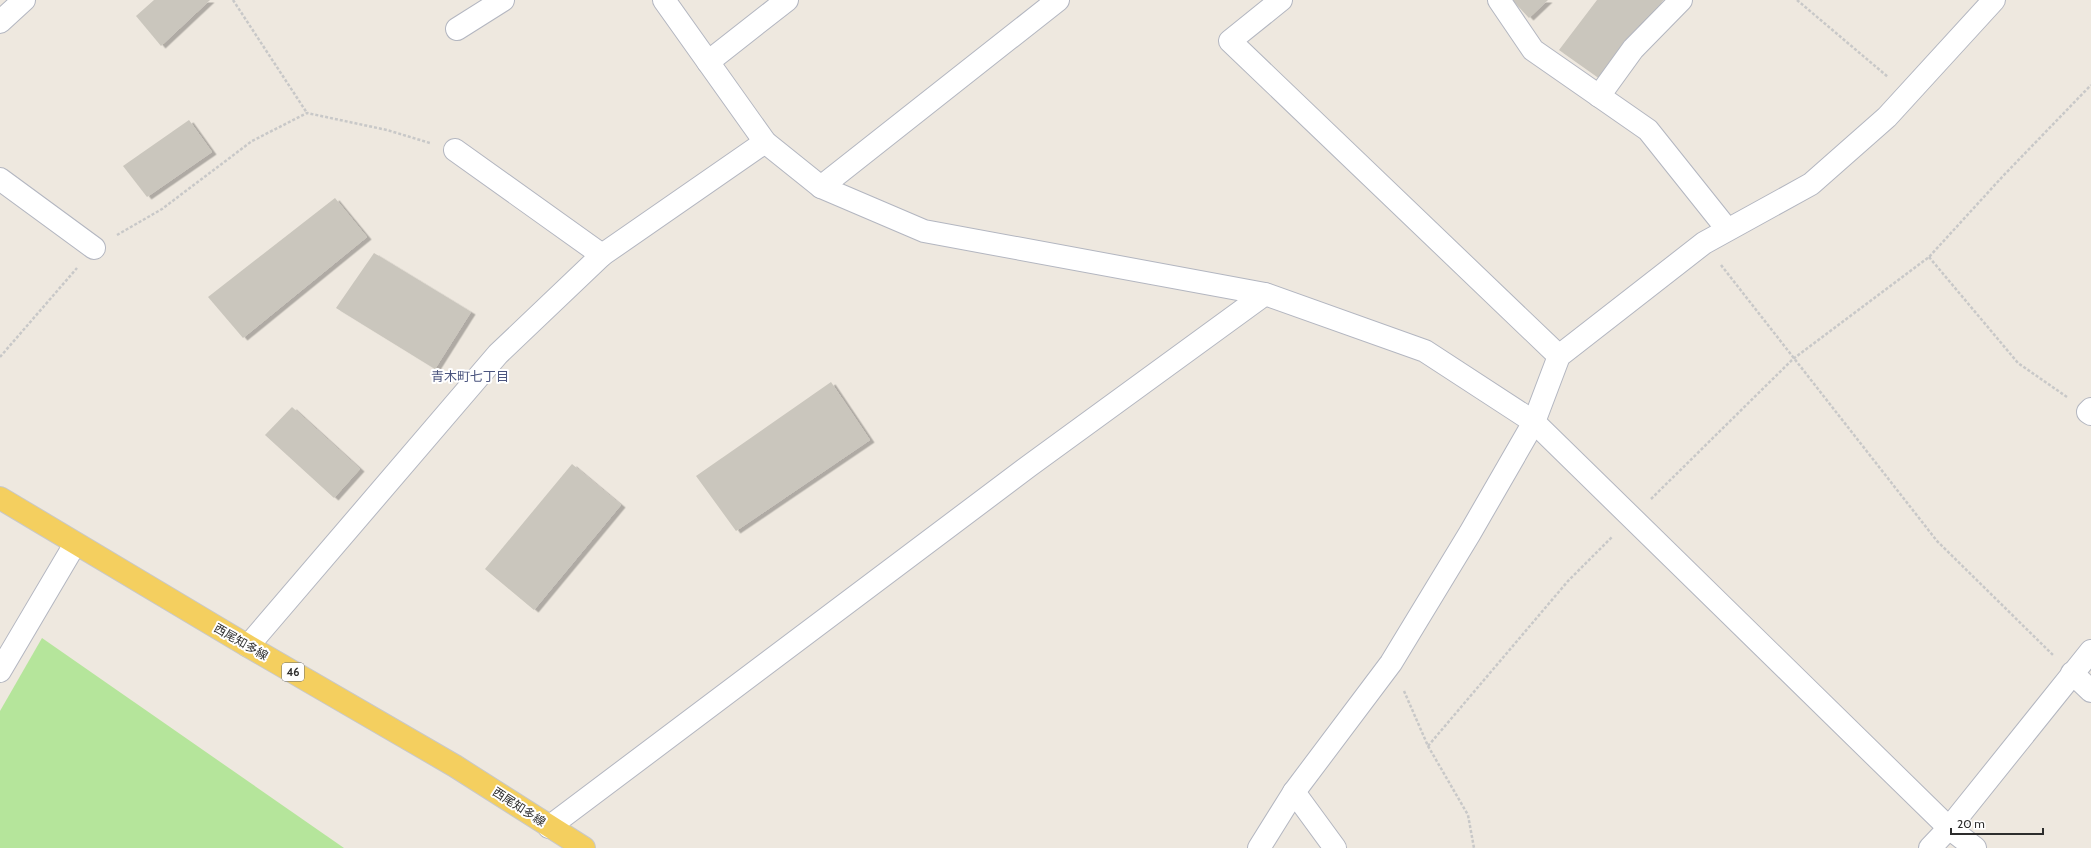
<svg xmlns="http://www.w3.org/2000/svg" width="2091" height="848" viewBox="0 0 2091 848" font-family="Cabin,'Noto Sans JP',sans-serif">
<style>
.green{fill:#b5e59b}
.building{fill:#cac6bd;filter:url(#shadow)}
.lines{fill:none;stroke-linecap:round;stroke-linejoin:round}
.minor-casing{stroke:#b3b6c0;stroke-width:24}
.major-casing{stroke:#c8c8c8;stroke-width:24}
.path{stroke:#c8c8c8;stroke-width:2.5;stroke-dasharray:3 2;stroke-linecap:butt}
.minor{stroke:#fff;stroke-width:22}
.major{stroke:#f4cf5f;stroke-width:22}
.labels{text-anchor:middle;stroke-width:4;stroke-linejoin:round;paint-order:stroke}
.shield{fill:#fff;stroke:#6c6c6c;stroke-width:1}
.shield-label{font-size:11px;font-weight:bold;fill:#2d2d2d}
.street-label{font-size:12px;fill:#2d2d2d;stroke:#fff}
.neighbourhood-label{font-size:13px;fill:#4b557f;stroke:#fff}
</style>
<defs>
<filter id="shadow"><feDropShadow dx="4.5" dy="2.5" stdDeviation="0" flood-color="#0004"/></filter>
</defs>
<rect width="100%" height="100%" fill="#eee8df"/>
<!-- green -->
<path class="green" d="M42,638L344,848H0V711Z"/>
<!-- building -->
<g class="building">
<path d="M154,0H210L161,46L136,16Z"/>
<path d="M1512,0H1548L1529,18Z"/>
<path d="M1597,0H1664L1639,25L1600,79L1559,50Z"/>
<path d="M189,120L212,152L147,197L123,166Z"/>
<path d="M335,198L367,237L243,338L208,297Z"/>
<path d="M374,253L471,312L435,369L336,308Z"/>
<path d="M831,382L870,440L736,531L696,476Z"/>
<path d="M292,407L360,469L334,498L265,435Z"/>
<path d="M572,464L621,505L534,610L485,569Z"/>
</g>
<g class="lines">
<!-- minor casing -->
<g class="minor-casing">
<g id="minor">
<path d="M664,0L765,142L821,187L924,231L1265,294L1425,351L1534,422L1949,828L1975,848"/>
<path d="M1281,0L1230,41L1559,356"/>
<path d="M1499,0L1533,50L1648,130L1727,229"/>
<path d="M0,22L24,0"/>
<path d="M457,29L503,0"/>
<path d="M708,62L787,0"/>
<path d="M1599,96L1633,49L1681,0"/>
<path d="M455,150L602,255"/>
<path d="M0,179L94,248"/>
<path d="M821,187L1058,0"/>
<path d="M2091,409L2088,412L2091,414"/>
<path d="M248,646L498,354L602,255L765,142"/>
<path d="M0,671L75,544"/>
<path d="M2072,673L2091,691"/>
<path d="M1294,792L1335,848"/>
<path d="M549,827L1029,466L1265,294"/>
<path d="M1259,848L1294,792L1391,663L1470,533L1534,422L1559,356L1704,243L1811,184L1887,117L1994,0"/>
<path d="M1930,848L1949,828L2091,651"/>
</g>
</g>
<!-- major casing -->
<g class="major-casing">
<path id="major" d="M0,498L248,646L455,766L584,848"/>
</g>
<!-- path -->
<g class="path">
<path d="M233,0L307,113"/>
<path d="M1797,0L1888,77"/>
<path d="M117,235L162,209L252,141L307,113L387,130L430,143"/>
<path d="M1929,257L2018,363L2067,397"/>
<path d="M1721,265L1937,541L2053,655"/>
<path d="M0,357L77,268"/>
<path d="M1651,499L1793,359L1929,257L2003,176L2091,85"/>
<path d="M1404,691L1428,746L1468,815L1474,848"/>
<path d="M1428,746L1568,581L1612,537"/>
</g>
<!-- minor -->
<use href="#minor" class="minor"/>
<!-- major -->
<use href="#major" class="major"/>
</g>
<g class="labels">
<!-- shield labels -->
<rect class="shield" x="282" y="663" width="22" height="18" rx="3"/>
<g class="shield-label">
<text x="293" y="676">46</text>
</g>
<!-- street labels -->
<g class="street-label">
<text transform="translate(241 642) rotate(30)" y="4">西尾知多線</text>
<text transform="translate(519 807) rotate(33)" y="4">西尾知多線</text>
</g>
<!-- neighbourhood labels -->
<g class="neighbourhood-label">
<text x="470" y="381">青木町七丁目</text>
</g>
</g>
<!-- scale -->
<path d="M1951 828v6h92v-6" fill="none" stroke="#2d2d2d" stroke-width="2"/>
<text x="1957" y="828" font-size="12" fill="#2d2d2d" stroke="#ffffff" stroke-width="3" paint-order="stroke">20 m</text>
</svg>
